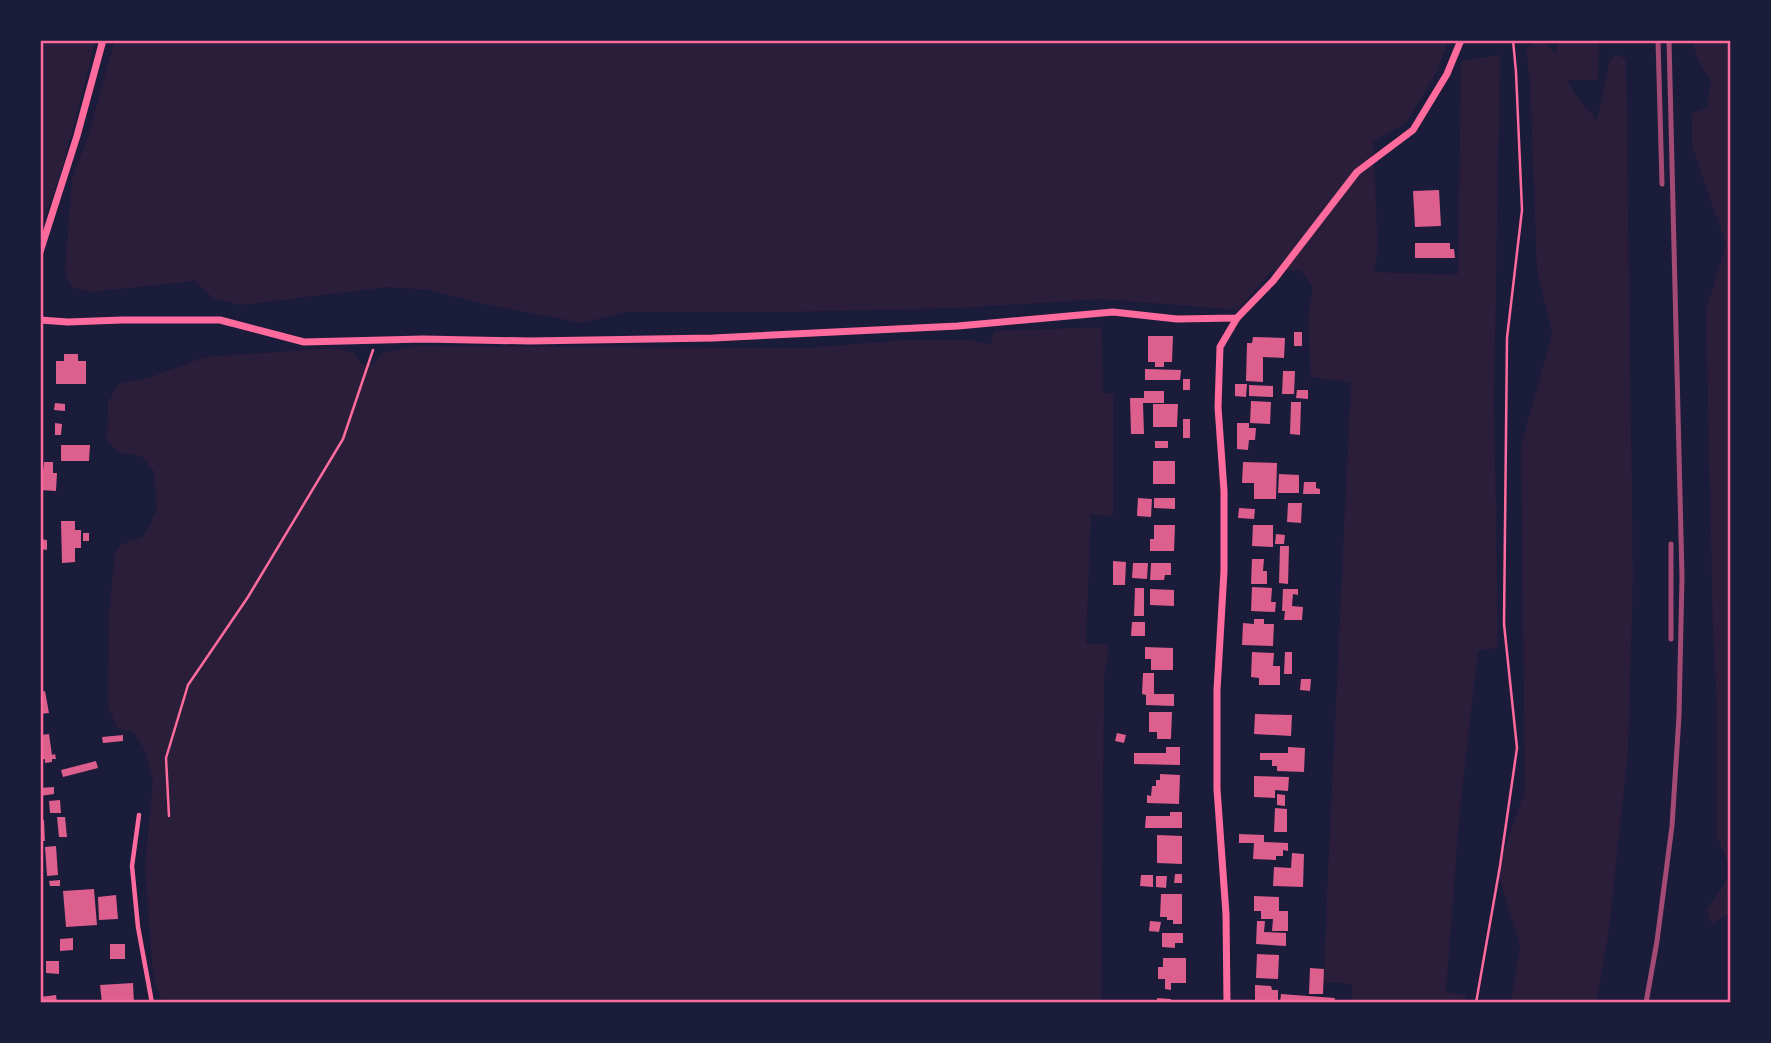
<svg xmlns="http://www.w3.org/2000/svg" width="1771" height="1043" viewBox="0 0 1771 1043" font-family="'Fira Sans',sans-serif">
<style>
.green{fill:#2a1e3b}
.building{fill:#dd5f8e}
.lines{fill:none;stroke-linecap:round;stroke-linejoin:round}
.path{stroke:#ff6b9d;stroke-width:2.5}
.service{stroke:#ff6b9d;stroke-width:4.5}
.minor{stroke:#ff6b9d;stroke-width:7}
.rail{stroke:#a44b75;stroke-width:5}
.neatline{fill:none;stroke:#ff6b9d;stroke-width:2.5}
</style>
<rect width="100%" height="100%" fill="#1b1b3a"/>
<!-- green -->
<g class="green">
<path d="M40,40H96L62,169L40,231Z"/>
<path d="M115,40H1449L1437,71L1406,123L1373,142L1378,248L1374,272L1458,275L1461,61L1500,55L1494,398L1498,648L1478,651L1460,808L1446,992L1465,995V1003H1351L1352,984L1324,982L1327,894L1351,382L1310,377L1309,311L1313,288L1301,270L1272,271L1238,310L1102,299L960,308L783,312H626L582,323L480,303L428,290L388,287L241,305L213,298L195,281L90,292L71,287L65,271L72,179L88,136Z"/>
<path d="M1541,40L1556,53L1558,40H1599L1598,80H1568L1574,93L1597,121L1610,60L1616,55L1626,59L1633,578L1628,751L1609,930L1596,1003H1511L1520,946L1497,871L1525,791L1521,445L1552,334L1537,270L1530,83L1526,48Z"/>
<path d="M1692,40H1731V871L1717,836V705L1713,631L1706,311L1726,244L1692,145V113L1707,107L1711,82L1697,57Z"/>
<path d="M1102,327L1103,393H1113V516L1091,514L1086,643L1109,645L1104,679L1101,1003H162L153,974L145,867L153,781L146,752L133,732L117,728L108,705L109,613L115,553L122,544L143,537L157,510L154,471L141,456L118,452L107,441L108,402L119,384L148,378L205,357L336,348L354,353L361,364L372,365L384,352L418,346L806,348L906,340H972L991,345L994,331Z"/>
<path d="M1731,874V913L1712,924L1707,910Z"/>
</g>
<!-- building -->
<g class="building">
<path d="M1439,190L1441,226L1415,227L1413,191Z"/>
<path d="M1415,243H1450V249H1454L1455,258H1415Z"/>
<rect x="1294" y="332" width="8" height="14"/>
<path d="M1148,336H1173L1172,362H1164V367H1155V362H1148Z"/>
<path d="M1253,337L1285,338L1284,358L1263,357V382L1246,381L1247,343H1252Z"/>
<path d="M64,354H78V361H86V384H56V361H64Z"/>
<path d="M1145,369L1181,370L1180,380H1145Z"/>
<path d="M1283,371H1295L1294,394H1282Z"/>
<rect x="1183" y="379" width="7" height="11"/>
<path d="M1235,384H1247L1246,397L1235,396Z"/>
<path d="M1249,385L1273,386V397L1249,396Z"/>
<path d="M1297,390H1308V399L1296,398Z"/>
<path d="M1144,391H1164V403H1143L1144,434H1131L1130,398H1144Z"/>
<path d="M1251,401L1271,402L1270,424L1250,423Z"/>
<path d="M1291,402H1301L1300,435L1290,434Z"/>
<path d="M55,403L65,404V411L54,410Z"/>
<path d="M1153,404H1178L1177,427H1153Z"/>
<rect x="1183" y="419" width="7" height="19"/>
<path d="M55,423L62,424L61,435H55Z"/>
<path d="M1237,423H1249V428H1256L1255,440H1249L1248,450L1237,449Z"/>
<rect x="1155" y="441" width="13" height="7"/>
<path d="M61,445H90L89,461H61Z"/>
<rect x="1153" y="461" width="22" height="23"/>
<path d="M44,462H53V473H57L56,491L40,490V472H43Z"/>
<path d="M1243,462L1277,463L1276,499H1254V483H1242Z"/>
<path d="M1279,474L1299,475V493H1278Z"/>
<path d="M1304,482H1316V488L1320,489V494H1303Z"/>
<path d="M1138,498L1152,499L1151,517L1137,516Z"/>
<path d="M1154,498H1175V509L1154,508Z"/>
<path d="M1288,503H1302L1301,523L1287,522Z"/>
<path d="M1239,508L1255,509L1254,519L1238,518Z"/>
<path d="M61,521H75V530H81V548H75V562L62,563Z"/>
<path d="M1154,525H1175L1174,551H1150V539H1154Z"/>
<path d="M1253,525H1273V547L1252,546Z"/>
<rect x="83" y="533" width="6" height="8"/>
<path d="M1276,534L1285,535L1284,544H1275Z"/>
<path d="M40,539L47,540V550L40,549Z"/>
<path d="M1280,546H1289L1288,584L1279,583Z"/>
<path d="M1252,559H1264L1263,571H1267V584H1251Z"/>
<path d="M1113,561L1126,562L1125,585H1113Z"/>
<path d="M1133,563H1148L1147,579L1132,578Z"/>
<path d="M1151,563H1171V575H1165L1164,580H1150Z"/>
<path d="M1252,587L1272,588L1271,602H1276L1275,612L1251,611Z"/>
<path d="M1135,588H1144V616H1134Z"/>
<path d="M1150,589L1174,590V606L1150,605Z"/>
<path d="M1283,589H1298V595L1293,594L1292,606L1303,607L1302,620H1284L1285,611H1282Z"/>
<path d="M1254,619H1264V624H1274L1273,646L1242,645L1243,623L1254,624Z"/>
<path d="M1132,622H1145V636H1131Z"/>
<path d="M1145,647L1173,648V670H1151V659H1145Z"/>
<path d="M1252,652L1274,653L1273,666H1280V685H1259V678L1251,677Z"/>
<path d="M1285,652H1292V674H1284Z"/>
<path d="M1143,673H1154V694H1174V706L1146,705V695L1142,694Z"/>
<path d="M1301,679H1311L1310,691L1300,690Z"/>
<path d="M45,691L49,713L40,714V692Z"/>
<path d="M1149,712H1172L1171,739H1157V732H1149Z"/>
<path d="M1255,714L1292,715L1291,736L1254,734Z"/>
<path d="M1117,733L1126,735L1124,743L1115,741Z"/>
<path d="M49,734L52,755L55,754L56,759H52V762L45,763V759L40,760V735Z"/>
<path d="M123,735V741L103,743L102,737Z"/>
<path d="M1166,747H1180V765L1134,764V753H1166Z"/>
<path d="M1288,747L1305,748L1304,772L1277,771V766H1272V760H1260V753H1288Z"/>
<path d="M96,761L98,768L63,777L61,770Z"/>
<path d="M1160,774L1180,775L1179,804L1147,803V795L1151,796L1152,786H1156V780H1160Z"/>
<path d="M1254,776L1289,777L1288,791L1275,790V798L1254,797Z"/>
<path d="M54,787V794L40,796V788Z"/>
<path d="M1277,794L1285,795V806L1277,805Z"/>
<path d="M60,800L61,813H50L49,801Z"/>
<path d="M1275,808L1287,809V832H1274Z"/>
<path d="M1170,812H1182V828H1145L1146,816H1170Z"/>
<path d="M57,817H65L67,837H59Z"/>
<path d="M40,820H44L45,841H40Z"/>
<path d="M1239,834L1264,835V842L1288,843V851L1283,850V856H1276V860L1253,859L1254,843H1239Z"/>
<path d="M1157,835L1182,836V864L1157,863Z"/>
<path d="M56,846L58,875L47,876L45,847Z"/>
<path d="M1292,853L1304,854L1303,887L1273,886L1274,867L1291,868Z"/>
<path d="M1175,874H1182V883H1174Z"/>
<path d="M1141,875H1153V887L1140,886Z"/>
<path d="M1156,876H1167L1166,888L1156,887Z"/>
<path d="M60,880V886H50L49,881Z"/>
<path d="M94,889L97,925L66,927L63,891Z"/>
<path d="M1161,894H1182V924H1173V920H1167V917H1160Z"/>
<path d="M116,895L118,919L99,920L98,897Z"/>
<path d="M1254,896L1279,897V911H1288V931H1272L1273,919H1261V911H1254Z"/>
<path d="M1150,921L1161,922L1159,932L1149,931Z"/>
<path d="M1257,921H1265L1264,932L1286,933V946L1256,944Z"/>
<path d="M1162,933H1183V943H1175V948L1162,947Z"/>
<path d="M73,938V950L60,951V939Z"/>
<rect x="110" y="944" width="15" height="15"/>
<path d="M1257,954L1279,955L1278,979L1256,978Z"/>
<path d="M1163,958H1186V983H1171V990L1165,989V979H1158V967H1163Z"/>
<path d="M46,961H59V974L46,973Z"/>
<path d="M1310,968L1324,969L1323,994H1309Z"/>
<path d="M133,983L134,1003H102L100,985Z"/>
<path d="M1255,985L1271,986L1272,990H1278V1003H1255Z"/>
<path d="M1281,994L1335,998L1334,1003H1280Z"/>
<path d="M56,995L57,1003H40V997Z"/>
<path d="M1157,998L1171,999V1003H1157Z"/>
</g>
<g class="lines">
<!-- path -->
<g class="path">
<path d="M169,816L166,758L188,685L248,597L343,439L373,350"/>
<path d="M1476,1003L1500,866L1517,748L1504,624L1507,338L1522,210L1516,72L1513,40"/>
</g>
<!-- service -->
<path class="service" d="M139,815L132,866L138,927L152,1003"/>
<!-- minor -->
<g class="minor">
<path d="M40,252L77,136L103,40"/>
<path d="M40,320L68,322L122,320H220L304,342L423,339L529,341L713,338L958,326L1113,312L1177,319L1237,318L1273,281L1357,172L1413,130L1447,74L1461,40"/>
<path d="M1227,1003L1226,914L1217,789V690L1224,571V491L1218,407L1220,347L1237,318"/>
</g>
<!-- rail -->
<g class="rail">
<path d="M1658,40L1662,184"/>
<path d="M1671,639V544"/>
<path d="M1646,1003L1657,941L1672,826L1679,716L1682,577L1669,40"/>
</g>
</g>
<!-- border -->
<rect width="1771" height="1043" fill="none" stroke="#1b1b3a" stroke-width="84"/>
<rect x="42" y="42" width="1687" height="959" class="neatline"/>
</svg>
